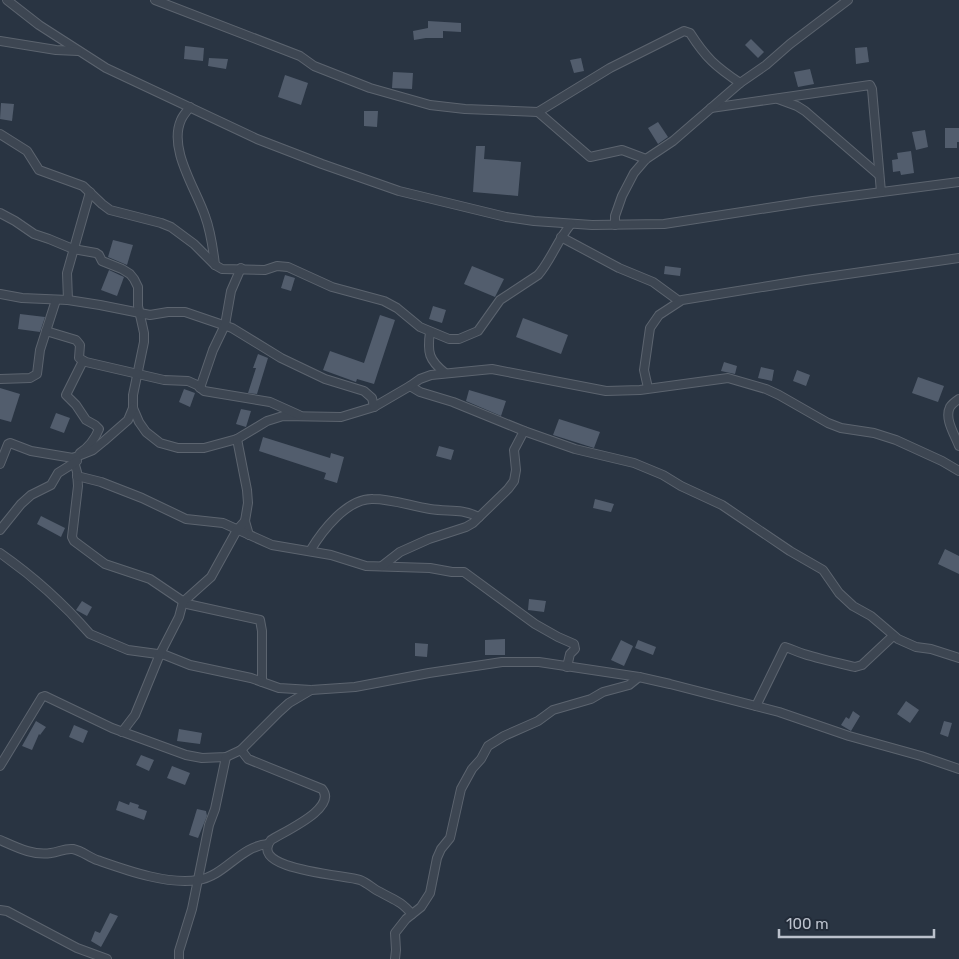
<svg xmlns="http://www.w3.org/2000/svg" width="959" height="959" viewBox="0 0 959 959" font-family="Rubik,sans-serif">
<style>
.building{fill:#525d6d}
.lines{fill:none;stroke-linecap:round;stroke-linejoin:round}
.minor-casing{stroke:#5c646f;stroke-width:10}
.minor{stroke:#3d4652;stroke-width:8}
</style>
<rect width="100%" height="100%" fill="#293442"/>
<!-- building -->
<g class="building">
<path d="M428,21L461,23V32L443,31V38H426L414,40L413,31L428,28Z"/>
<path d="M751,39L764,52L758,58L745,45Z"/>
<path d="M185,46L204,48L203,61L184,59Z"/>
<path d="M867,47L869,62L856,64L855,48Z"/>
<path d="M209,58L228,59L226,69L208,66Z"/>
<path d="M581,58L584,71L574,73L570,60Z"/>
<path d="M810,69L814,84L798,87L794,72Z"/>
<path d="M393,72L413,73L412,89L392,88Z"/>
<path d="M285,75L308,83L301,105L278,97Z"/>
<path d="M1,103L14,104L12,121L0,119Z"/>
<path d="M364,111H378L377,127L364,126Z"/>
<path d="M658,122L668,137L658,144L648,128Z"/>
<path d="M945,128H959V142H957V148H945Z"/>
<path d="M925,130L928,147L916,150L912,132Z"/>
<path d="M476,146H485L484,159L521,162L518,196L473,192Z"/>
<path d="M911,151L914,173L901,175L900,171L893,172L892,160L898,159L897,153Z"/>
<path d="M113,240L133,245L127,265L108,257Z"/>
<path d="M472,266L504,279L495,297L464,284Z"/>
<path d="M665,266L681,268L680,276L664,274Z"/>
<path d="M109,270L124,277L117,296L101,290Z"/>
<path d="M285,275L295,278L291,291L281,288Z"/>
<path d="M433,306L446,310L442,323L429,319Z"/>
<path d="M20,314L45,317L40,332L18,329Z"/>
<path d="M380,315L395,320L374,384L357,379L356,382L323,370L330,351L364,363Z"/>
<path d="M523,318L568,335L561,354L516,337Z"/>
<path d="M258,354L268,358L257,394L248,393L256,368H253Z"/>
<path d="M724,362L737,366L735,374L721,371Z"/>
<path d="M761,367L774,370L772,381L758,378Z"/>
<path d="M797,370L810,375L806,386L793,381Z"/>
<path d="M918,377L944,386L938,402L912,393Z"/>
<path d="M0,388L20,394L11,422L0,419Z"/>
<path d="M184,389L195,393L190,407L179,402Z"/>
<path d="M469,390L506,401L501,416L466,401Z"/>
<path d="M241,409L251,411L246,427L236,424Z"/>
<path d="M56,413L70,418L64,433L50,428Z"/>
<path d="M559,419L600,432L594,448L553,435Z"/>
<path d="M263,437L330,458L331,453L344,457L337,483L324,479L326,473L259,451Z"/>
<path d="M439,446L454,450L451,460L436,456Z"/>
<path d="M595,499L614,504L611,512L593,508Z"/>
<path d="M41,516L65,528L61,537L37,524Z"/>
<path d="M945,549L959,556V574L938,564Z"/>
<path d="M529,599L546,601L544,612L528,610Z"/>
<path d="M82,601L92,607L87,616L76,610Z"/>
<path d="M505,639V655H485V640Z"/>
<path d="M621,640L633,646L624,666L611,660Z"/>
<path d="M638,640L656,647L653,655L635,648Z"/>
<path d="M415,643L428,644L427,657L415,656Z"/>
<path d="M906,701L919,710L910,723L897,714Z"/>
<path d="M853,711L860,716L851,731L841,725L846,717L849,719Z"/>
<path d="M36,721L46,727L40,735L39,734L32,750L22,746Z"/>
<path d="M944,721L952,723L948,737L940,734Z"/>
<path d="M74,725L88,731L83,743L69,737Z"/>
<path d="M179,729L202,733L200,744L177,741Z"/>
<path d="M141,755L154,760L149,771L136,765Z"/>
<path d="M172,766L190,773L185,785L167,778Z"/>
<path d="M119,801L129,805L130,802L139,805L138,808L147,811L144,820L116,810Z"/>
<path d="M197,809L206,811L207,816L198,838L189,835Z"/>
<path d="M110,913L118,916L101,947L91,941L95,931L100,933Z"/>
</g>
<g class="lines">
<!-- minor casing -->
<g class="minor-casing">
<g id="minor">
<path d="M7,0L39,25L106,68L257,139L322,164L399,191L506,217L534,221L592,225L664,224L813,201L959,182"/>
<path d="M155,0L300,56L314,66L370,88L430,105L465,109L538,112L610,68L684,31L690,33C706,58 715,66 740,83"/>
<path d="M0,41L56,50L78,51"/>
<path d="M778,99L797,106L805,111L879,175"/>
<path d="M190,107C187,111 183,115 181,120C168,149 196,189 205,216C211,232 213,248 215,265"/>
<path d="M711,108L870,85L872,89L881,192"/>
<path d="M538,112L590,157L622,150L646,159"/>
<path d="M0,134L27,151L39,170L83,186L102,204L110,210L161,223L171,227L194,244L215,265L222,269L265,270L277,266L288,267L332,287L384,301L397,308L420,327L449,339H459L478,331L500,300L538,275C550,262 558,239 571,224"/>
<path d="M0,213L15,221L34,234L49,239L73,249L96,253L99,255L102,261L122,269L130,274L134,279L138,287V306L144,333V342L133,395V408L139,422L146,432L160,443L178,448H204L237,439L267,421L283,416L341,417L374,407L410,386L420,392L453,402L524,431L575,449L634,463L663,475L681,486L722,505L790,551L823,570L839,593L853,606L871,616L898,639L916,647L931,649L959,658"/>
<path d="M615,225V216L622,196L634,173L646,159L673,141L740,83L766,65L790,44L848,0"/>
<path d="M561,237L619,268L653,282L679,301"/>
<path d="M0,294L22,298L68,300L100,305L150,315L168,312H185L232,328L281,358L325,379L364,391L372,398L374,407"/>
<path d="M68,300L67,273L90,192"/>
<path d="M46,331L76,340L80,345L79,358L86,362L164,380L188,381L197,385L204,391L270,402L299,415"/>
<path d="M430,332C427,353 429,360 445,373"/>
<path d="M0,379L30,378L37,374L40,350L56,300"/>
<path d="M410,386L420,379L431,375L492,369L606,391L640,390L728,378L766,389L779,395L828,423L841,428L874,433L896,440L942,461L959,471"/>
<path d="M200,388L213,350L225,325L231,291L241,268"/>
<path d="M648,388L644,370L650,328L659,315L682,300L806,280L959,258"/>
<path d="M959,399C956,401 952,404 950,407C944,419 955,435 959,446"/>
<path d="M237,439L247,490L248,503L245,521L249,535"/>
<path d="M80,453C89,447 95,439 99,429L95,425L86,420L76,405L66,395L83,361"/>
<path d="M73,458L77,472L78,486L72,537L74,541L105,564L150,579L187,604L260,620L262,631V682"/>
<path d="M0,464L8,444L10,443L31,451L73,458L93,450L104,441L128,420L133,408"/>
<path d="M77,476L101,482L142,498L186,519L223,523L272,545L331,555L366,566L430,568L452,572H464L535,624L558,637L574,644L575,649L570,654L567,667"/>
<path d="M0,530L21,504L31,495L51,485L58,473L77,461"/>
<path d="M310,551C322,531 347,498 373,499C392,499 411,506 430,509C450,512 460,508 479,517"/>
<path d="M0,553C33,576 64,604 90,634L128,650L165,655L190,665L251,678L279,688L311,690L355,687L429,673L502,662H539L639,677L670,684L779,712L849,736L921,756L959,769"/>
<path d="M382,566L400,552L429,539L466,527L473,523L508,489L514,481L516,470L514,450L524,431"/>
<path d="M756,706L785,647C792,649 797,652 804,654C820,659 838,663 855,667L862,665L893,636"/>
<path d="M122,732L135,715L160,654L179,617L183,602L211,577L237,530L245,521"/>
<path d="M241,750L248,759L322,789C338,808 285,831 271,840C247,870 346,875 360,880C368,883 373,889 380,892C396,901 399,900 412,914"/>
<path d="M0,766L42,697L45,696L112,728L186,755L202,758L226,757L241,750L279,712L289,703L311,690"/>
<path d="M0,840C16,847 33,856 51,853C59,852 65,848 73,849C82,851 89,857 97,860C126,870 167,885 198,880C225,876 240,846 268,844"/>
<path d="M0,910L7,911L77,948L107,959"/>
<path d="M179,959V951L192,909L209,825L215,809L226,757"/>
<path d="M395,959L396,950L395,933L406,919L421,907L430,893L437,858L441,849L450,838L461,789L472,769L481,759L488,746L504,736L538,721L553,710L591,699L603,692L629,685L639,677"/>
</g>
</g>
<!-- minor -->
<use href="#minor" class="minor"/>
</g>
<!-- scale -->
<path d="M779 929v8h155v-8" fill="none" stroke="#bbc1cc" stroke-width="2.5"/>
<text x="786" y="929" font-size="15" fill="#bbc1cc" stroke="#222b38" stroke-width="4" paint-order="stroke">100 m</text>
</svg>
